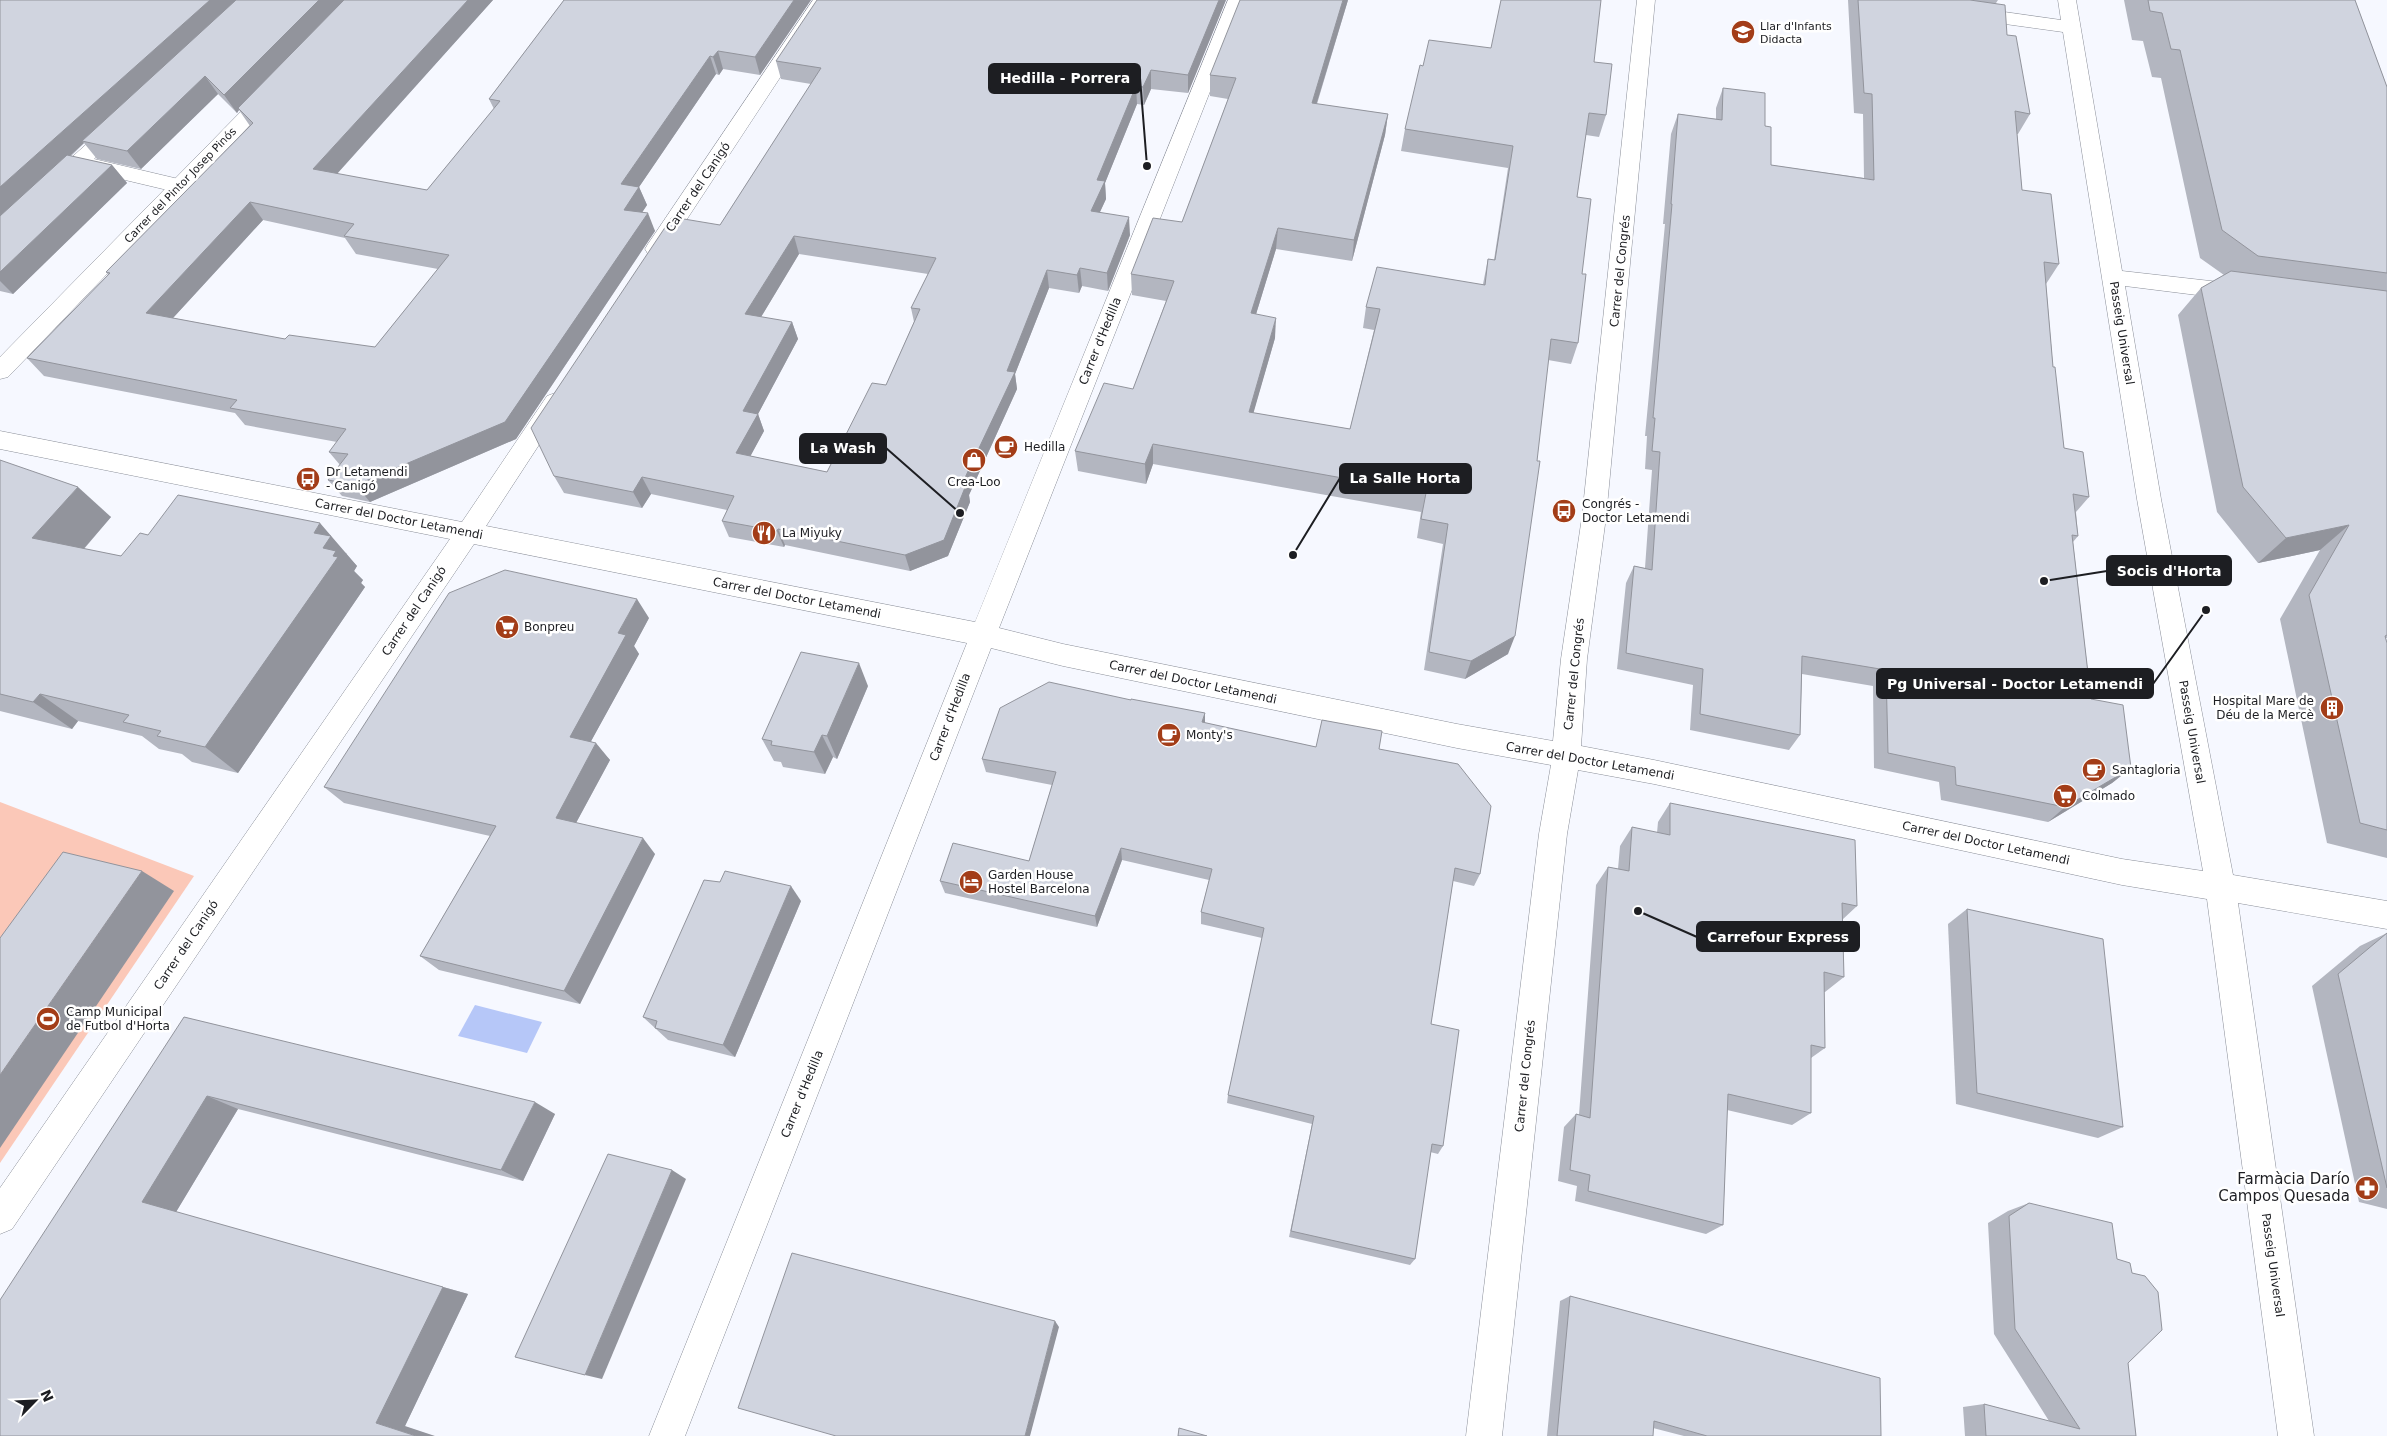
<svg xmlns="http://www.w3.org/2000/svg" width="2387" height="1436" viewBox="0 0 2387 1436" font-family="'DejaVu Sans',sans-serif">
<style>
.green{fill:#fbc8b8}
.water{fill:#b6c7f8}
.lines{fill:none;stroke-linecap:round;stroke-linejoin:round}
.lane-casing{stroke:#8a8e98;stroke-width:1}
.street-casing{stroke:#8a8e98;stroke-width:1}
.lane{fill:#fff;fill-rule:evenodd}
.street{fill:#fff;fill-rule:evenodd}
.wall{fill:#b3b6c0;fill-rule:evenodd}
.shaded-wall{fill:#92949c}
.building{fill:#d0d4df;stroke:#92949c;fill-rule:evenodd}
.labels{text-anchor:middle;stroke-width:5;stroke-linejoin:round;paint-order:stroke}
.far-poi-label{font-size:11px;fill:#1d1e22;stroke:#fff;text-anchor:start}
.far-street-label{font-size:11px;fill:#1d1e22;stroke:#fff}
.street-label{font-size:12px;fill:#1d1e22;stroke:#fff}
.poi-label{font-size:12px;fill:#1d1e22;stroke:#fff;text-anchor:start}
.near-poi-label{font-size:15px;fill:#1d1e22;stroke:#fff;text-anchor:end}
.leader{fill:none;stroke:#1d1e22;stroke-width:2}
.callout-dot{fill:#1d1e22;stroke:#fff;stroke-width:2}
.callout{fill:#1d1e22;stroke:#1d1e22;stroke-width:2}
.callout-label{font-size:14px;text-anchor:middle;font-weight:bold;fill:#fff}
</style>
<rect width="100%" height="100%" fill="#f6f8ff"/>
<!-- green -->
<path class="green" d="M0,802L194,876L0,1163Z"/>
<!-- water -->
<path class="water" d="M475,1005L542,1022L527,1053L458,1036Z"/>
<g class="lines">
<!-- lane casing -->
<g class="lane-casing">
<path id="lane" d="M118,120L125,122L128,126L94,159L187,181L190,186L187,191L180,193L83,170L8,239L0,241V222L111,122Z"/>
</g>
<!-- street casing -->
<g class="street-casing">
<g id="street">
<path d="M813,0H831L664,254L656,256L648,254L645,249L648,244Z"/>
<path d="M1228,0H1246L999,628L1063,644L1457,724L1553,741L1561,659L1582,517L1637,0H1655L1606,517L1587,659L1581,746L1654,760L2122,859L2203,871L2137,499L2063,32L1969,19L1962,17L1960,13L1962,9L1969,7L2061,20L2058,0H2076L2122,271L2237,284L2245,287L2248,292L2245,297L2237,300L2125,286L2161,499L2233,875L2387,901V929L2238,903L2314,1436H2278L2207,899L2122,885L1654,784L1578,770L1567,834L1502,1436H1466L1539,834L1551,765L1457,748L1063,666L991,648L685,1436H649L967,643L474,544L12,1229L0,1234V1188L450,539L0,449V431L462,522L547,396L555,393L563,396L567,402L486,526L975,622Z"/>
<path d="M270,87L277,89L280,93L277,97L8,377L0,379V357L263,89Z"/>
</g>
</g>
<!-- lane -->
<use href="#lane" class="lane"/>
<!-- street -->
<use href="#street" class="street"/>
</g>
<!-- wall -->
<g class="wall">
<path d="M0,0H493L337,174L427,190L494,109L489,99L564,0H811L760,75L723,69L719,75L716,74L639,187L647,205L642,212L655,231L516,439L370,502L342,496L328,480L340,465L329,452L337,442L245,425L235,413L44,376L27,358L108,275L106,272L250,126L239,110L237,113L218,94L141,169L97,159L84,143L71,156L112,165L127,183L13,294L0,291ZM263,220L345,238L356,254L438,269L375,347L285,339L173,318Z"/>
<path d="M1226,0L1188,93L1151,89L1144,105L1137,104L1105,183L1106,199L1100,212L1130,235L1108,291L1082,286L1079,293L1049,288L1015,374L1017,389L969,495L970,502L948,556L910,571L785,545L784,547L729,537L722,521L727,510L651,494L642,508L564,493L554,476L720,225L811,84L781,79L776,61ZM799,254L928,274L911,308L914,322L886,385L827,472L750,456L764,431L758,414L798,339L792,322L761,317Z"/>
<path d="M1348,0L1317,104L1388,114L1385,135L1352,261L1276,249L1256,314L1275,338L1253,413L1350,429L1374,330L1363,328L1366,307L1483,284L1488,259L1494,260L1508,168L1401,151L1405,129L1423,66L1594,62L1606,115L1599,137L1586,135L1577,197L1582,274L1578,343L1571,364L1548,360L1508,654L1465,679L1424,670L1443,544L1417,538L1421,512L1153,464L1146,484L1078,471L1075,451L1133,389L1166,301L1132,295L1131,274L1182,222L1228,99L1210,96V75Z"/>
<path d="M1848,0H1998L1996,3L2007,35L2030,114L2018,134H2017L2022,190L2059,264L2046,284L2053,367L2064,448L2089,497L2076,512L2078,536L2073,542L2091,699L2131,768L2112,783L2048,822L1941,800L1939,782L1874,768L1873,686L1802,674L1800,735L1789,750L1690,730L1693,685L1617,669L1626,583L1634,566L1645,568L1652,470L1645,469L1647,436H1645L1665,224H1663L1671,134L1678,114L1716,119V108L1723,88L1765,126L1771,165L1864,178L1863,114L1854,113Z"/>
<path d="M2124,0H2355L2387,87V638H2386L2387,643V858L2327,843L2280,619L2320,550L2258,563L2217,512L2178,315L2201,288L2224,275L2200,258L2161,78L2152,77L2143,41L2132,40Z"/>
<path d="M0,460L111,517L84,549L121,556L148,535L347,553L346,554L357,566L354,571L363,580L361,583L365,587L238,773L192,762L182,754L159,749L142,736L78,721L72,729L0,711Z"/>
<path d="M649,618L634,646L639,654L591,741L610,760L576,823L655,854L580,1004L439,970L420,956L490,836L344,803L324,787Z"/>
<path d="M868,686L837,759L833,757L825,774L783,767L781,762L774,761L762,739Z"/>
<path d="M1131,700L1205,713V723L1316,747L1379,749L1480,874L1474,886L1453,881L1431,1024L1443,1146L1438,1154L1430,1152L1415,1259L1410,1265L1289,1237L1312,1124L1227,1103L1228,1095L1262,938L1201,924V912L1209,880L1122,860L1097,927L945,893L940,881L1029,861L1052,785L986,772L982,759Z"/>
<path d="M1670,803L1857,906L1842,920L1844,977L1825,992H1824L1825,1048L1811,1058V1113L1792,1125L1727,1110L1723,1225L1706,1234L1575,1201L1577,1186L1558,1181L1564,1127L1576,1114L1579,1115L1596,885L1608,867L1618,869L1620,846L1632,827L1657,833L1658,822Z"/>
<path d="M801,901L735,1057L668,1040L643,1017Z"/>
<path d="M1967,909L2123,1127L2098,1138L1956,1104L1948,924Z"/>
<path d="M2387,933V1209L2359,1202L2312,986L2360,946Z"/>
<path d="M184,1017L555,1114L523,1181L238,1109L176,1212L468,1294L405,1426L0,1436Z"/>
<path d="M2029,1203L2128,1363L2136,1436H1965L1963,1407L1984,1404L2049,1421L1994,1334L1988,1223L2008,1211Z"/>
<path d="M1570,1296L1881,1436H1684L1653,1428V1436H1547L1560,1301Z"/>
</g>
<!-- shaded-wall -->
<g class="shaded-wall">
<path d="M210,0H242L82,141L84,143L0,219V187Z"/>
<path d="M319,0H347L238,108L239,110L237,113L224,95Z"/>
<path d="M468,0H493L325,187L313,169Z"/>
<path d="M794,0H811L760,75L755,57Z"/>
<path d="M1219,0H1226L1188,93V75Z"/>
<path d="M1343,0H1348L1310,125L1312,103Z"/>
<path d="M718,51L723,69L719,75L713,57Z"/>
<path d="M710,56L716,74L639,187L647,205L632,228L624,210L621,184Z"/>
<path d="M1151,70V89L1144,105L1143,87Z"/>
<path d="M205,76L218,94L141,169L127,151Z"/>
<path d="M1136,86L1137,104L1105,183L1106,199L1092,229L1091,211L1097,180Z"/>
<path d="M1388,114L1385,135L1352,261L1354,240Z"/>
<path d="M112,165L127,183L13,294L0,281V272Z"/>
<path d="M250,202L263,220L161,331L146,313Z"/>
<path d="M648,213L655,231L516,439L370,502L356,485Z"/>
<path d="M1129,217L1130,235L1108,291L1107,273Z"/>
<path d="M1278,228L1276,249L1250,334L1251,313Z"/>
<path d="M794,236L799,254L752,332L745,314Z"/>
<path d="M1080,268L1082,286L1079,293L1077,275Z"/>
<path d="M1047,270L1049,288L1015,374L1017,389L969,495L970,502L948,556L910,571L905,555L962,484Z"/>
<path d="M1276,318L1275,338L1248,432L1249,412Z"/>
<path d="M792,322L798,339L758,414L764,431L743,470L736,453L743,411Z"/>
<path d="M1153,444V464L1146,484L1145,464Z"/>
<path d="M642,477L651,494L642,508L633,492Z"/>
<path d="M78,487L111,517L67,568L32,538Z"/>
<path d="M320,523L357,566L354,571L363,580L361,583L365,587L238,773L205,747L323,548L314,533Z"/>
<path d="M2349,525L2320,550L2258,563L2286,538Z"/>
<path d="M778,529L785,545L784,547L777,531Z"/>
<path d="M637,599L649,618L634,646L639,654L584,754L570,737L618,633Z"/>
<path d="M1515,636L1508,654L1465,679L1471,661Z"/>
<path d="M859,663L868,686L837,759L827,736Z"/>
<path d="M40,694L78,721L72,729L33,702Z"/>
<path d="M1205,713V727L1202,722Z"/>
<path d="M822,735L833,757L825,774L814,752Z"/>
<path d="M596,743L610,760L570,834L556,818Z"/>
<path d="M2131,768L2112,783L2048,822L2065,807Z"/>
<path d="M643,838L655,854L580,1004L564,991Z"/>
<path d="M1121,848L1122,860L1097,927L1095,916Z"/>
<path d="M142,871L174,891L0,1148V1075Z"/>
<path d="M791,886L801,901L735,1057L723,1045Z"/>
<path d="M207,1096L238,1109L176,1212L142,1202Z"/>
<path d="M535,1102L555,1114L523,1181L501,1170Z"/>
<path d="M672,1170L686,1179L602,1379L585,1375Z"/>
<path d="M443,1287L468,1294L405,1426L435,1436H416L376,1423Z"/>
<path d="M1055,1321L1059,1327L1030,1436H1025Z"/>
</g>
<!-- building -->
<g class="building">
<path d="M0,0H210L0,187Z"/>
<path d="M236,0H319L224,95L205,76L127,151L82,141Z"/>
<path d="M344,0H468L313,169L427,190L500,101L489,99L564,0H794L755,57L718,51L713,57L710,56L621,184L639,187L624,210L648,213L505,422L356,485L328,480L348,454L329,452L346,429L230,408L237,400L27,358L110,273L106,272L253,123L238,108ZM250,202L354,224L344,236L449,255L375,347L289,335L285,339L146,313Z"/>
<path d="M817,0H1219L1188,75L1151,70L1143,87L1136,86L1097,180L1105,181L1091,211L1129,217L1107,273L1080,268L1077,275L1047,270L1007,371L1015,372L962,484L966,485L944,540L905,555L778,529L777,531L722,521L734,496L642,477L633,492L554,476L531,428L672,217L720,225L821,68L776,61ZM794,236L936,258L911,308L920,309L886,385L872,383L827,472L736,453L758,414L743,411L792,322L745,314Z"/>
<path d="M1240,0H1343L1312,103L1388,114L1354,240L1278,228L1251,313L1276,318L1249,412L1350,429L1380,309L1366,307L1377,267L1485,285L1488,259L1495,260L1513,146L1405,129L1420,65L1423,66L1429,40L1491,48L1501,0H1601L1594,62L1612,64L1606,115L1589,113L1577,197L1591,199L1582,274H1586L1578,343L1551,339L1537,461H1540L1515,636L1471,661L1429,652L1448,524L1421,519L1426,493L1153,444L1145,464L1075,451L1104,383L1133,389L1174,281L1131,274L1153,218L1182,222L1236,78L1210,75Z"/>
<path d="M1858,0H1970L2005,5L2007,35L2016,36L2030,114L2015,111L2022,190L2051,194L2059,264L2044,262L2053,367H2055L2064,448L2083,452L2089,497L2073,494L2078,536L2072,535L2091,699L2123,705L2131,768L2065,807L1956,785L1955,767L1888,753L1886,670L1802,656L1800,735L1700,714L1703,669L1626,653L1634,566L1652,570L1660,452L1652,451L1655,418H1653L1672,204H1671L1678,114L1722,120L1723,88L1765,93V126L1771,127V165L1874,180L1872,94L1864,93Z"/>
<path d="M2148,0H2355L2387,87V273L2258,256L2222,230L2180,50L2171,49L2162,13L2150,11Z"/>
<path d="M67,155L112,165L0,272V216Z"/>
<path d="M2231,271L2387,291V635L2385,636L2387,643V830L2360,823L2309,595L2349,525L2286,538L2243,487L2201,288Z"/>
<path d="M0,460L78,487L32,538L121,556L140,533L148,535L178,495L320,523L314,533L331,536L323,548L336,551L333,556L338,557L205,747L157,736L161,731L123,722L129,715L40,694L33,702L0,694Z"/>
<path d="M505,570L637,599L618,633L626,635L570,737L596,743L556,818L643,838L564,991L420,956L496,826L324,787L449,593Z"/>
<path d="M801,652L859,663L827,736L822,735L814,752L771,745L772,741L762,739Z"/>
<path d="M1049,682L1131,700V699L1205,713L1202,722L1316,747L1322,720L1382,731L1379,749L1458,764L1491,806L1480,874L1455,868L1431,1024L1459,1030L1443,1146L1432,1144L1415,1259L1291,1231L1314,1116L1228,1095L1264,928L1201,912L1212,869L1121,848L1095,916L940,881L953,843L1029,861L1056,772L982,759L1000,708Z"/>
<path d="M1670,803L1855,840L1857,906L1842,903L1844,977L1824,972L1825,1048L1811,1045V1113L1728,1094L1723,1225L1588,1191L1590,1175L1570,1170L1576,1114L1590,1118L1608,867L1629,871L1632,827L1670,835Z"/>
<path d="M63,852L142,871L0,1075V938Z"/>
<path d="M725,871L791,886L723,1045L655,1028L657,1021L643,1017L704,880L720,882Z"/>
<path d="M1967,909L2103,939L2123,1127L1977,1093Z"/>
<path d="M2387,933V1188L2338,974Z"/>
<path d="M184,1017L535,1102L501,1170L207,1096L142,1202L443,1287L376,1423L416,1436H0V1300Z"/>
<path d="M608,1154L672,1170L585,1375L515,1357Z"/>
<path d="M2029,1203L2112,1223L2117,1259L2130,1263L2132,1273L2145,1276L2158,1292L2162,1330L2128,1363L2136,1436H1986L1984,1404L2080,1429L2015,1329L2009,1216Z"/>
<path d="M792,1253L1055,1321L1025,1436H836L738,1408Z"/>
<path d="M1570,1296L1880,1378L1881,1436H1707L1654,1421L1653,1436H1557Z"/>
<path d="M1179,1428L1207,1436H1178Z"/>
</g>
<!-- icons -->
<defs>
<g id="school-disc" transform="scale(1.25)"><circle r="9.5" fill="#a33d18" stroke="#fff"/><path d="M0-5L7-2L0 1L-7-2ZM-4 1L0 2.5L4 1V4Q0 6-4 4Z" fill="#fff"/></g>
<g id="cafe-disc" transform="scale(1.25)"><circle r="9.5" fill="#a33d18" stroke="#fff"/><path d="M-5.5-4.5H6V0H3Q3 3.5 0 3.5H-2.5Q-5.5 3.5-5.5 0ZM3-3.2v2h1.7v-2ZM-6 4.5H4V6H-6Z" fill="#fff"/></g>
<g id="shop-disc" transform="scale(1.25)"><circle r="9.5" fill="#a33d18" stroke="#fff"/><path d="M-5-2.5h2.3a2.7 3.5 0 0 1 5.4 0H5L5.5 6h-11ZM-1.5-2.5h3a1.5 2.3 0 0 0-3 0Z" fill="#fff"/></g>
<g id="bus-disc" transform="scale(1.25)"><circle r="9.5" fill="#a33d18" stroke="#fff"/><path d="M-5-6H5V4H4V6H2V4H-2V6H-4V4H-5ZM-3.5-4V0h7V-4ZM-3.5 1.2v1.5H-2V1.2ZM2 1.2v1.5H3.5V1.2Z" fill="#fff"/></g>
<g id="restaurant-disc" transform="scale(1.25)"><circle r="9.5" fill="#a33d18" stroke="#fff"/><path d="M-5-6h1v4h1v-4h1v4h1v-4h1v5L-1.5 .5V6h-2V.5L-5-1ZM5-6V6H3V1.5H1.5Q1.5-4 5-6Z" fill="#fff"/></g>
<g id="supermarket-disc" transform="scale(1.25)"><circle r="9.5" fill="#a33d18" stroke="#fff"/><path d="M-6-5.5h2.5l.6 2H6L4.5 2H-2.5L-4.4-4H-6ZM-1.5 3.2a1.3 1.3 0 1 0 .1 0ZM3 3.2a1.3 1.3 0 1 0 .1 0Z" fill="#fff"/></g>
<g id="building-disc" transform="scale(1.25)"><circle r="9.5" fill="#a33d18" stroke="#fff"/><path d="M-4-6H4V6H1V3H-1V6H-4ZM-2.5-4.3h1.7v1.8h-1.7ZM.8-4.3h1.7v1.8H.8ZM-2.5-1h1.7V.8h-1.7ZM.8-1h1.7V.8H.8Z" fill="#fff"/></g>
<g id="hotel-disc" transform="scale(1.25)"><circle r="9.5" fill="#a33d18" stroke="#fff"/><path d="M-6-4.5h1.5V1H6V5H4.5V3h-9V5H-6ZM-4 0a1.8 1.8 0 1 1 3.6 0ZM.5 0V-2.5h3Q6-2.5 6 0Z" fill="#fff"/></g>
<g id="stadium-disc" transform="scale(1.25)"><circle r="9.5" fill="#a33d18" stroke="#fff"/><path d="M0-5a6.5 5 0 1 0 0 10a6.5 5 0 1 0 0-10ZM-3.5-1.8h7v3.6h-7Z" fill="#fff"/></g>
<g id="pharmacy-disc" transform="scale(1.25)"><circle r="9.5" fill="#a33d18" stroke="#fff"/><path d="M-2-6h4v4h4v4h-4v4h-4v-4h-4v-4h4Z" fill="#fff"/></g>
</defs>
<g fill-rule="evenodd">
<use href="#school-disc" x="1743" y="32"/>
<use href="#cafe-disc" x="1006" y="447"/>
<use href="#shop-disc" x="974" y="460"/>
<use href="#bus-disc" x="308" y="479"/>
<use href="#bus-disc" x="1564" y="511"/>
<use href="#restaurant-disc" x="764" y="533"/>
<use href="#supermarket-disc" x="507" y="627"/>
<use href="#building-disc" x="2332" y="708"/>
<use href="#cafe-disc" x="1169" y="735"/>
<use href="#cafe-disc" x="2094" y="770"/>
<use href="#supermarket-disc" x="2065" y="796"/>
<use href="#hotel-disc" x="971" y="882"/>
<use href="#stadium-disc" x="48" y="1019"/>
<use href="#pharmacy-disc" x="2367" y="1188"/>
</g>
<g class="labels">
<!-- far-poi labels -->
<g class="far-poi-label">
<text x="1760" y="30">Llar d'Infants<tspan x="1760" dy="13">Didacta</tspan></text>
</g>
<!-- far-street labels -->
<g class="far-street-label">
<text transform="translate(180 185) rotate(-46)" y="4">Carrer del Pintor Josep Pinós</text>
</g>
<!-- street labels -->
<g class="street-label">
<text transform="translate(698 187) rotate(-56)" y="4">Carrer del Canigó</text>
<text transform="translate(1620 271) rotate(-84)" y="4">Carrer del Congrés</text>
<text transform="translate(2122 333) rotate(81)" y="4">Passeig Universal</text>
<text transform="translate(1100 341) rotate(-68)" y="4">Carrer d'Hedilla</text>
<text transform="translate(399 519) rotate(11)" y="4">Carrer del Doctor Letamendi</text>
<text transform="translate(797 598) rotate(11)" y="4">Carrer del Doctor Letamendi</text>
<text transform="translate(414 611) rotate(-56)" y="4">Carrer del Canigó</text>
<text transform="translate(1574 674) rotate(-84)" y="4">Carrer del Congrés</text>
<text transform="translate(1193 682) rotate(12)" y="4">Carrer del Doctor Letamendi</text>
<text transform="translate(950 717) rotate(-69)" y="4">Carrer d'Hedilla</text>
<text transform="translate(2192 732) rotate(80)" y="4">Passeig Universal</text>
<text transform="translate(1590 761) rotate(10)" y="4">Carrer del Doctor Letamendi</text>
<text transform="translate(1986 843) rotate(12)" y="4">Carrer del Doctor Letamendi</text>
<text transform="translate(186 945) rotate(-56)" y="4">Carrer del Canigó</text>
<text transform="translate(1525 1076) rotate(-84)" y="4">Carrer del Congrés</text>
<text transform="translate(802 1094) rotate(-68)" y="4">Carrer d'Hedilla</text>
<text transform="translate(2273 1265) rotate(82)" y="4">Passeig Universal</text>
</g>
<!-- poi labels -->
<g class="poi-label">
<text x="1024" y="451">Hedilla</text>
<text x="326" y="476">Dr Letamendi<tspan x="326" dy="14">- Canigó</tspan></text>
<text x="974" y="486" text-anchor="middle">Crea-Loo</text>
<text x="1582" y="508">Congrés -<tspan x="1582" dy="14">Doctor Letamendi</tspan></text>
<text x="782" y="537">La Miyuky</text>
<text x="524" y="631">Bonpreu</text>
<text x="2314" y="705" text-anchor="end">Hospital Mare de<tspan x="2314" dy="14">Déu de la Mercè</tspan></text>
<text x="1186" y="739">Monty's</text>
<text x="2112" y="774">Santagloria</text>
<text x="2082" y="800">Colmado</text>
<text x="988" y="879">Garden House<tspan x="988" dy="14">Hostel Barcelona</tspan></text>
<text x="66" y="1016">Camp Municipal<tspan x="66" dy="14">de Futbol d'Horta</tspan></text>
</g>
<!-- near-poi labels -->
<g class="near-poi-label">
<text x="2350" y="1184">Farmàcia Darío<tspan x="2350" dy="17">Campos Quesada</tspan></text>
</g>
</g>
<!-- callouts -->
<path class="leader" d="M1147 166L1140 78M960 513L886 448M1293 555L1340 478M2044 581L2107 571M2206 610L2153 684M1638 911L1697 937"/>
<g class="callout-dot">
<circle cx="1147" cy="166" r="5"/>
<circle cx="960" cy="513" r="5"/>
<circle cx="1293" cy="555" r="5"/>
<circle cx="2044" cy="581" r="5"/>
<circle cx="2206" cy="610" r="5"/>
<circle cx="1638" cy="911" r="5"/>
</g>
<g class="callout">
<rect x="989" y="64" width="151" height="29" rx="5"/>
<rect x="800" y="434" width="86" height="29" rx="5"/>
<rect x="1340" y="464" width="131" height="29" rx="5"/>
<rect x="2107" y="556" width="124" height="29" rx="5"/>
<rect x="1877" y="669" width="276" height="29" rx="5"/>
<rect x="1697" y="922" width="162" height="29" rx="5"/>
</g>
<g class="callout-label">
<text x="1065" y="83">Hedilla - Porrera</text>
<text x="843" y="453">La Wash</text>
<text x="1405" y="483">La Salle Horta</text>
<text x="2169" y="576">Socis d'Horta</text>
<text x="2015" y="689">Pg Universal - Doctor Letamendi</text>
<text x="1778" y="942">Carrefour Express</text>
</g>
<!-- north arrow -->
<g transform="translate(35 1401) rotate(66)" stroke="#ffffff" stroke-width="4" paint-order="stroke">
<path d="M0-4L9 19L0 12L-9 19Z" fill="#1d1e22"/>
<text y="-8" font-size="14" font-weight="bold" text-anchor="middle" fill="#1d1e22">N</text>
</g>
</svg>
